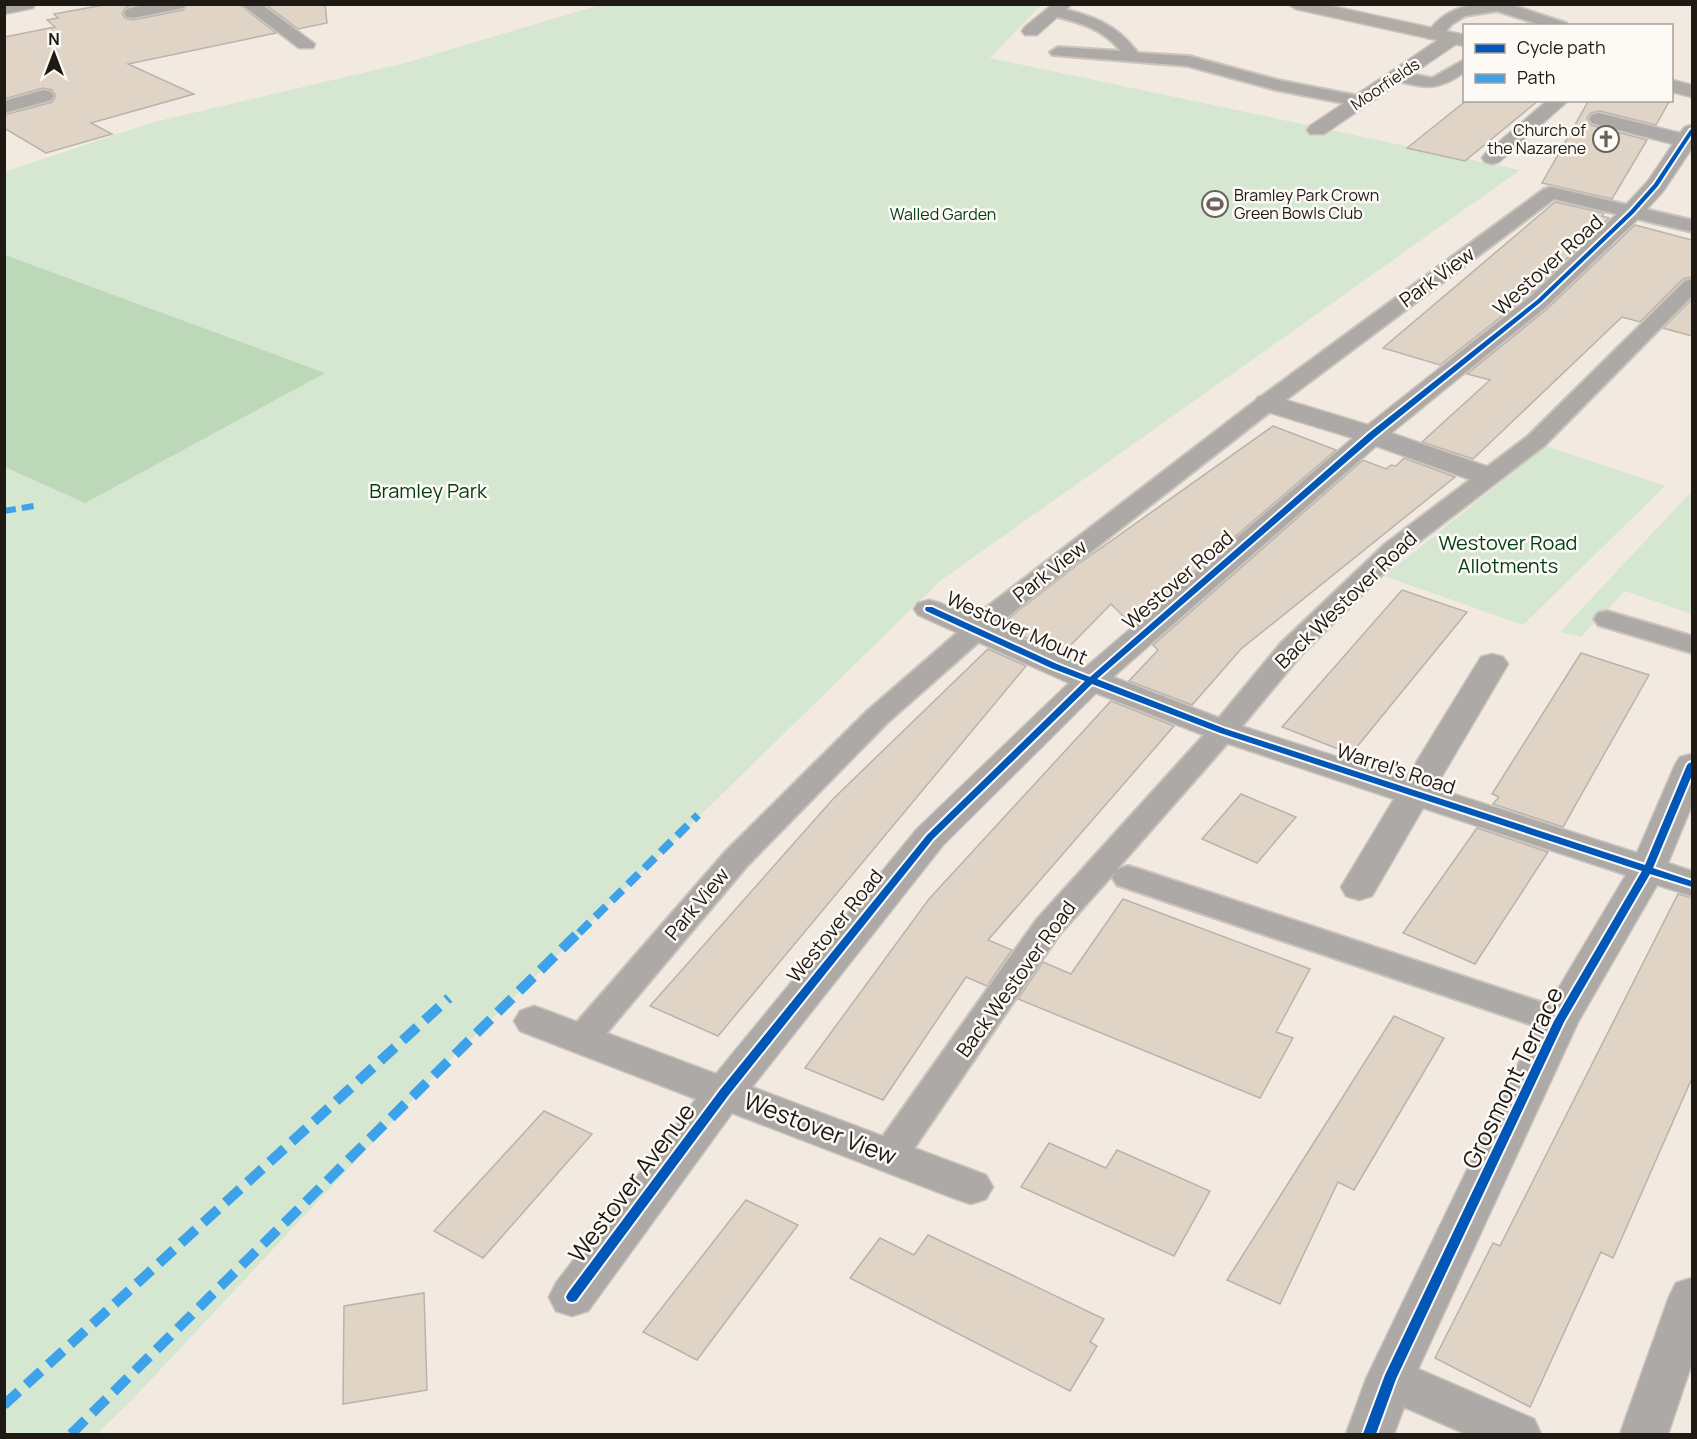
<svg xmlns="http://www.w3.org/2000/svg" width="1697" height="1439" font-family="Manrope,sans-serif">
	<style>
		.green { fill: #d5e7d0 }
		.forest { fill: #bdd7b9 }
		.building { fill: #e0d4c6; stroke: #b9b3ab; stroke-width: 1.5 }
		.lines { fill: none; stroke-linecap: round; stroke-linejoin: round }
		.lane-casing { stroke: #cac4bd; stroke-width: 4 }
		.street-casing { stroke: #cac4bd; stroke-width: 3 }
		.secondary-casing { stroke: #cac4bd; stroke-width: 3 }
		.primary-casing { stroke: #cac4bd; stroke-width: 3 }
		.lane { fill: #aca9a6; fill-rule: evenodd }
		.street { fill: #aca9a6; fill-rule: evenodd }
		.secondary { fill: #aca9a4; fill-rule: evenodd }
		.primary { fill: #b1aba5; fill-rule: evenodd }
		.quiet-far2 { stroke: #3da2ea; stroke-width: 6; stroke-dasharray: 12 6; stroke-linecap: butt }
		.quiet-far1 { stroke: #3da2ea; stroke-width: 8; stroke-dasharray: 15 8; stroke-linecap: butt }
		.quiet { stroke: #3da2ea; stroke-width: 10; stroke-dasharray: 20 10; stroke-linecap: butt }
		.cycleway-casing { stroke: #fdfaf6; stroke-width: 4 }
		.cycleway { fill: #0057b8; fill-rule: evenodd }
		.labels { text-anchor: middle; stroke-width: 5; stroke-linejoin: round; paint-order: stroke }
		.far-street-label { font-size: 16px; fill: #1e1913; stroke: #fdfaf6 }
		.far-poi-label { font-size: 16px; fill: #1e1913; stroke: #fdfaf6; text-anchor: end }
		.far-park-label { font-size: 16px; fill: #003d14; stroke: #fdfaf6 }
		.street-label { font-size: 20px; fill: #1e1913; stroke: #fdfaf6 }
		.park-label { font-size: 20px; fill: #003d14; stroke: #fdfaf6 }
		.near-street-label { font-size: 24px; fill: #1e1913; stroke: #fdfaf6 }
	</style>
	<rect width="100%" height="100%" fill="#f2eae0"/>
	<g class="green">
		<path d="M603 4 1041 5 990 58 1520 170 940 581 452 1058 132 1400 97 1434H5L4 172 150 123 405 63Z"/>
		<path d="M1546 446 1665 486 1523 625 1384 576Z"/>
		<path d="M1692 491V614L1625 591 1581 637 1560 632Z"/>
	</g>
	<path class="forest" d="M4 255H5L325 373 85 503 5 467Z"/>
	<g class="building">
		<path d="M109 4H137L126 7 122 13 125 18 133 20 183 10 187 4H239L276 33 128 64 194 94 91 123 112 134 46 153 4 128V115L52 102 56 96 52 90 43 88 4 99V37L55 27 47 20 58 18 54 14Z"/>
		<path d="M265 4H325L327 23 298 29Z"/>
		<path d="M1467 100H1539L1465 161 1407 148Z"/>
		<path d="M1589 100H1670L1656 125 1600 111 1591 113 1587 118 1591 125 1647 140 1612 199 1542 183Z"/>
		<path d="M1555 202 1604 213 1602 216 1609 218 1530 294 1440 365 1383 348Z"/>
		<path d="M1635 225 1692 240V277L1683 279 1640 322 1622 317 1473 459 1422 442 1490 380 1467 374 1548 308Z"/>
		<path d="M1692 299V336L1663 328Z"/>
		<path d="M1273 426 1336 450 1132 625 1111 604 1062 654 1008 630 1012 626 1004 622 1077 565Z"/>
		<path d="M1404 458 1455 477 1241 649 1192 705 1129 681 1158 650 1153 645 1363 460 1386 469 1391 465 1396 466Z"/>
		<path d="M1402 590 1467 612 1351 754 1282 727Z"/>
		<path d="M988 649 1026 666 718 1036 650 1006 833 799Z"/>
		<path d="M1581 653 1649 675 1563 827 1493 804 1499 797 1492 794Z"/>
		<path d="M1111 701 1174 726 988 940 1012 950 987 986 966 977 883 1100 805 1068 929 899Z"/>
		<path d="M1241 794 1296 817 1257 863 1202 839Z"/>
		<path d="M1477 828 1548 852 1475 964 1403 933Z"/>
		<path d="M1678 894 1692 898V1078L1613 1258 1601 1252 1530 1407 1435 1358 1493 1243 1500 1246Z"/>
		<path d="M1123 899 1310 969 1276 1032 1293 1038 1260 1098 1018 999 1043 962 1071 974Z"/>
		<path d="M1394 1016 1444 1038 1354 1190 1338 1182 1280 1304 1227 1280Z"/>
		<path d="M544 1111 592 1134 483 1258 434 1231Z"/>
		<path d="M1049 1143 1106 1168 1117 1150 1210 1191 1174 1256 1021 1187Z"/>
		<path d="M746 1200 798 1225 697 1360 643 1332Z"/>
		<path d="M928 1235 1104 1319 1090 1342 1097 1346 1070 1391 850 1278 880 1238 914 1255Z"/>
		<path d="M424 1293 427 1390 343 1404 344 1306Z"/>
	</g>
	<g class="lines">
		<defs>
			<g id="lane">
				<path d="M1479 4H1509L1566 23 1568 26H1544L1497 11 1465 16 1452 24 1440 38H1428L1426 35C1441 14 1454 8 1479 4Z"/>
				<path d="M1055 7C1090 15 1116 23 1138 53L1189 56 1278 80 1364 97 1366 101 1364 105 1358 106 1276 90 1188 66 1052 55 1050 52 1058 47 1121 51C1102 28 1078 22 1050 15L1047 12Z"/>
				<path d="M1464 60V72C1436 93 1422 87 1390 79L1388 76 1396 71 1432 78Z"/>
				<path d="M1551 187 1692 220V232L1554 199 1275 408 1006 618 887 723 747 866 594 1048 582 1052 570 1048 565 1039 570 1030 725 852 867 711 988 606 1259 398 1544 189Z"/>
				<path d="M1692 279V296L1544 446 1403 554 1301 655 1233 737 1117 869 1128 866 1139 869 1571 1012 1576 1021 1571 1030 1559 1034 1547 1030 1117 885 1112 877 1117 870 1059 935 902 1166 889 1171 876 1166 871 1156 876 1146 1037 919 1213 725 1281 643 1385 544 1528 436 1685 281Z"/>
				<path d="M1607 611 1692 636V653L1598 625 1594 619 1598 613Z"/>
			</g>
			<g id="street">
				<path d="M149 4H185L183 8 133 18 127 17 124 13 127 9Z"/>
				<path d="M241 4H261L315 44 313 48H299Z"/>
				<path d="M1053 4H1072L1037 35H1025L1022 31 1025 27Z"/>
				<path d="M1453 33 1459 34 1462 38 1459 42 1324 134H1310L1307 130 1310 126 1447 34Z"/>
				<path d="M44 90 51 92 54 96 51 100 4 113V101Z"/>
				<path d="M1548 100H1569L1499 162 1492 164 1485 162 1482 158 1485 154Z"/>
				<path d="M1599 113 1680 133 1685 127 1692 125V148L1664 190 1640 217 1547 306 1391 433 1497 470 1501 476 1497 482 1487 484 1477 482 1376 446 1113 677 1235 724 1406 779 1481 657 1492 654 1503 657 1508 664 1435 788 1637 853 1675 765 1680 757 1692 754V805L1668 863 1692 871V896L1657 885 1578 1022 1418 1369 1534 1419 1541 1434H1466L1404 1407 1394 1434H1346L1366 1379 1539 1021 1626 875 1423 808 1372 896 1359 900 1346 896 1341 887 1394 799 1211 738 1096 693 943 845 752 1087 986 1175 993 1187 986 1199 971 1204 956 1199 732 1113 588 1311 572 1316 556 1311 549 1297 556 1283 696 1099 520 1031 514 1021 520 1011 534 1006 548 1011 716 1074 917 829 1069 683 918 615 914 609 918 603 929 600 940 603 1086 667 1353 438 1258 409 1254 403 1258 397 1267 395 1276 397 1368 425 1531 296 1624 207 1648 181 1673 144 1592 123 1589 119 1592 115Z"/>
				<path d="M1692 1278V1363L1668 1434H1620L1669 1297 1676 1283Z"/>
			</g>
			<path id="secondary" d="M4 4H35L33 8 4 14Z"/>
			<g id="primary">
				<path d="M1288 4H1322L1464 35V46L1296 9Z"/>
				<path d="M1672 80 1692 85V97L1672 92Z"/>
			</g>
		</defs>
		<use href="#lane" class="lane-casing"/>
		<use href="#street" class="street-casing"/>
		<use href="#secondary" class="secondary-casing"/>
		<use href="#primary" class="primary-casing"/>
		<use href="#lane" class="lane"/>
		<use href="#street" class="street"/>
		<use href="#secondary" class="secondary"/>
		<use href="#primary" class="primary"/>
		<path class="quiet-far2" d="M4 511 34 506"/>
		<path class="quiet-far1" d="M579 933 698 815"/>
		<g class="quiet">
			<path d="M4 1405 449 998"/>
			<path d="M71 1434 580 931"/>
		</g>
		<defs>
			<path id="cycleway" d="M1692 129V134L1658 186 1634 213 1541 302 1375 437 1097 679 1226 729 1645 865 1687 765 1689 763 1692 762V775L1653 868 1692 881V887L1650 874 1564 1022 1396 1379 1376 1434H1363L1385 1375 1554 1021 1642 871 1220 733 1092 684 933 839 728 1096 576 1301 572 1302 568 1301 566 1297 568 1293 720 1090 927 835 1085 681 1051 668 926 611 925 609 926 607H932L1057 664 1090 677 1369 433 1537 300 1630 211 1654 184 1690 130Z"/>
		</defs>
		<use href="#cycleway" class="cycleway-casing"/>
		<use href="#cycleway" class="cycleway"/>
	</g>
	<defs>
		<symbol id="church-ring" viewBox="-11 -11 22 22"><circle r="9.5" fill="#fdfaf6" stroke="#68625b" stroke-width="1.5"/><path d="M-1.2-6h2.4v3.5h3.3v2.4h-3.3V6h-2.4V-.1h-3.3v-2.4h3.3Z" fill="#68625b"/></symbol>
		<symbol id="stadium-ring" viewBox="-11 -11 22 22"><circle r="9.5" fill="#fdfaf6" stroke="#68625b" stroke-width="1.5"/><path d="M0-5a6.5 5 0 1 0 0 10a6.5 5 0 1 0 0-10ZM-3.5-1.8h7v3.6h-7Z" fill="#68625b"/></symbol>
	</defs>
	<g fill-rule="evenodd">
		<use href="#church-ring" x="1591" y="124" width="30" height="30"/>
		<use href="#stadium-ring" x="1200" y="189" width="30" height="30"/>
	</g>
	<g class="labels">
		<g class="far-street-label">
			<text transform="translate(1385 84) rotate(-34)" y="6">Moorfields</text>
		</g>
		<g class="far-poi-label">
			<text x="1586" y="136">Church of<tspan x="1586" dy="18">the Nazarene</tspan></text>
			<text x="1234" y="201" text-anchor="start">Bramley Park Crown<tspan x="1234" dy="18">Green Bowls Club</tspan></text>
		</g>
		<g class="far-park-label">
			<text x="943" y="220">Walled Garden</text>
		</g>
		<g class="street-label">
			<text transform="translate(1548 265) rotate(-42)" y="7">Westover Road</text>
			<text transform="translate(1437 277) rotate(-36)" y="7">Park View</text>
			<text transform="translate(1050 571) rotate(-38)" y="7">Park View</text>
			<text transform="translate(1178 580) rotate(-41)" y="7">Westover Road</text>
			<text transform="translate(1346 600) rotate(-44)" y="7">Back Westover Road</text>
			<text transform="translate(1017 628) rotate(24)" y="7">Westover Mount</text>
			<text transform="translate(1396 769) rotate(18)" y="7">Warrel's Road</text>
			<text transform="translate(697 904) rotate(-50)" y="7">Park View</text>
			<text transform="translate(835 926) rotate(-51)" y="7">Westover Road</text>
			<text transform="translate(1016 979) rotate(-54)" y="7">Back Westover Road</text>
		</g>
		<g class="park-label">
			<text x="428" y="498">Bramley Park</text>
			<text x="1508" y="550">Westover Road<tspan x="1508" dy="23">Allotments</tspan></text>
		</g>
		<g class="near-street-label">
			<text transform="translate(1513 1078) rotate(-64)" y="8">Grosmont Terrace</text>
			<text transform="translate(820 1129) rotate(21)" y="8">Westover View</text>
			<text transform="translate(632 1183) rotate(-53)" y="8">Westover Avenue</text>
		</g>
	</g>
	<rect width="1697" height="1439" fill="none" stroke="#1e1913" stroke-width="12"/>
	<rect x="1463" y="24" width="210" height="78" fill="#fdfaf6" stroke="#a4a09b" stroke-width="1.5"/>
	<rect x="1475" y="44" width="30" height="9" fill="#0057b8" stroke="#a4a09b" stroke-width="1.5"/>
	<text x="1517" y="54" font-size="18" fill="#1e1913">Cycle path</text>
	<rect x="1475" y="74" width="30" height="9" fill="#3da2ea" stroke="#a4a09b" stroke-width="1.5"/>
	<text x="1517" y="84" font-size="18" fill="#1e1913">Path</text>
	<g transform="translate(54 54)" stroke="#fdfaf6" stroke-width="4.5" paint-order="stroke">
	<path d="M0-4.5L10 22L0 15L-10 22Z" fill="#1e1913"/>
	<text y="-9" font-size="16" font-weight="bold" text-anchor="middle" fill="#1e1913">N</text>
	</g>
</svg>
